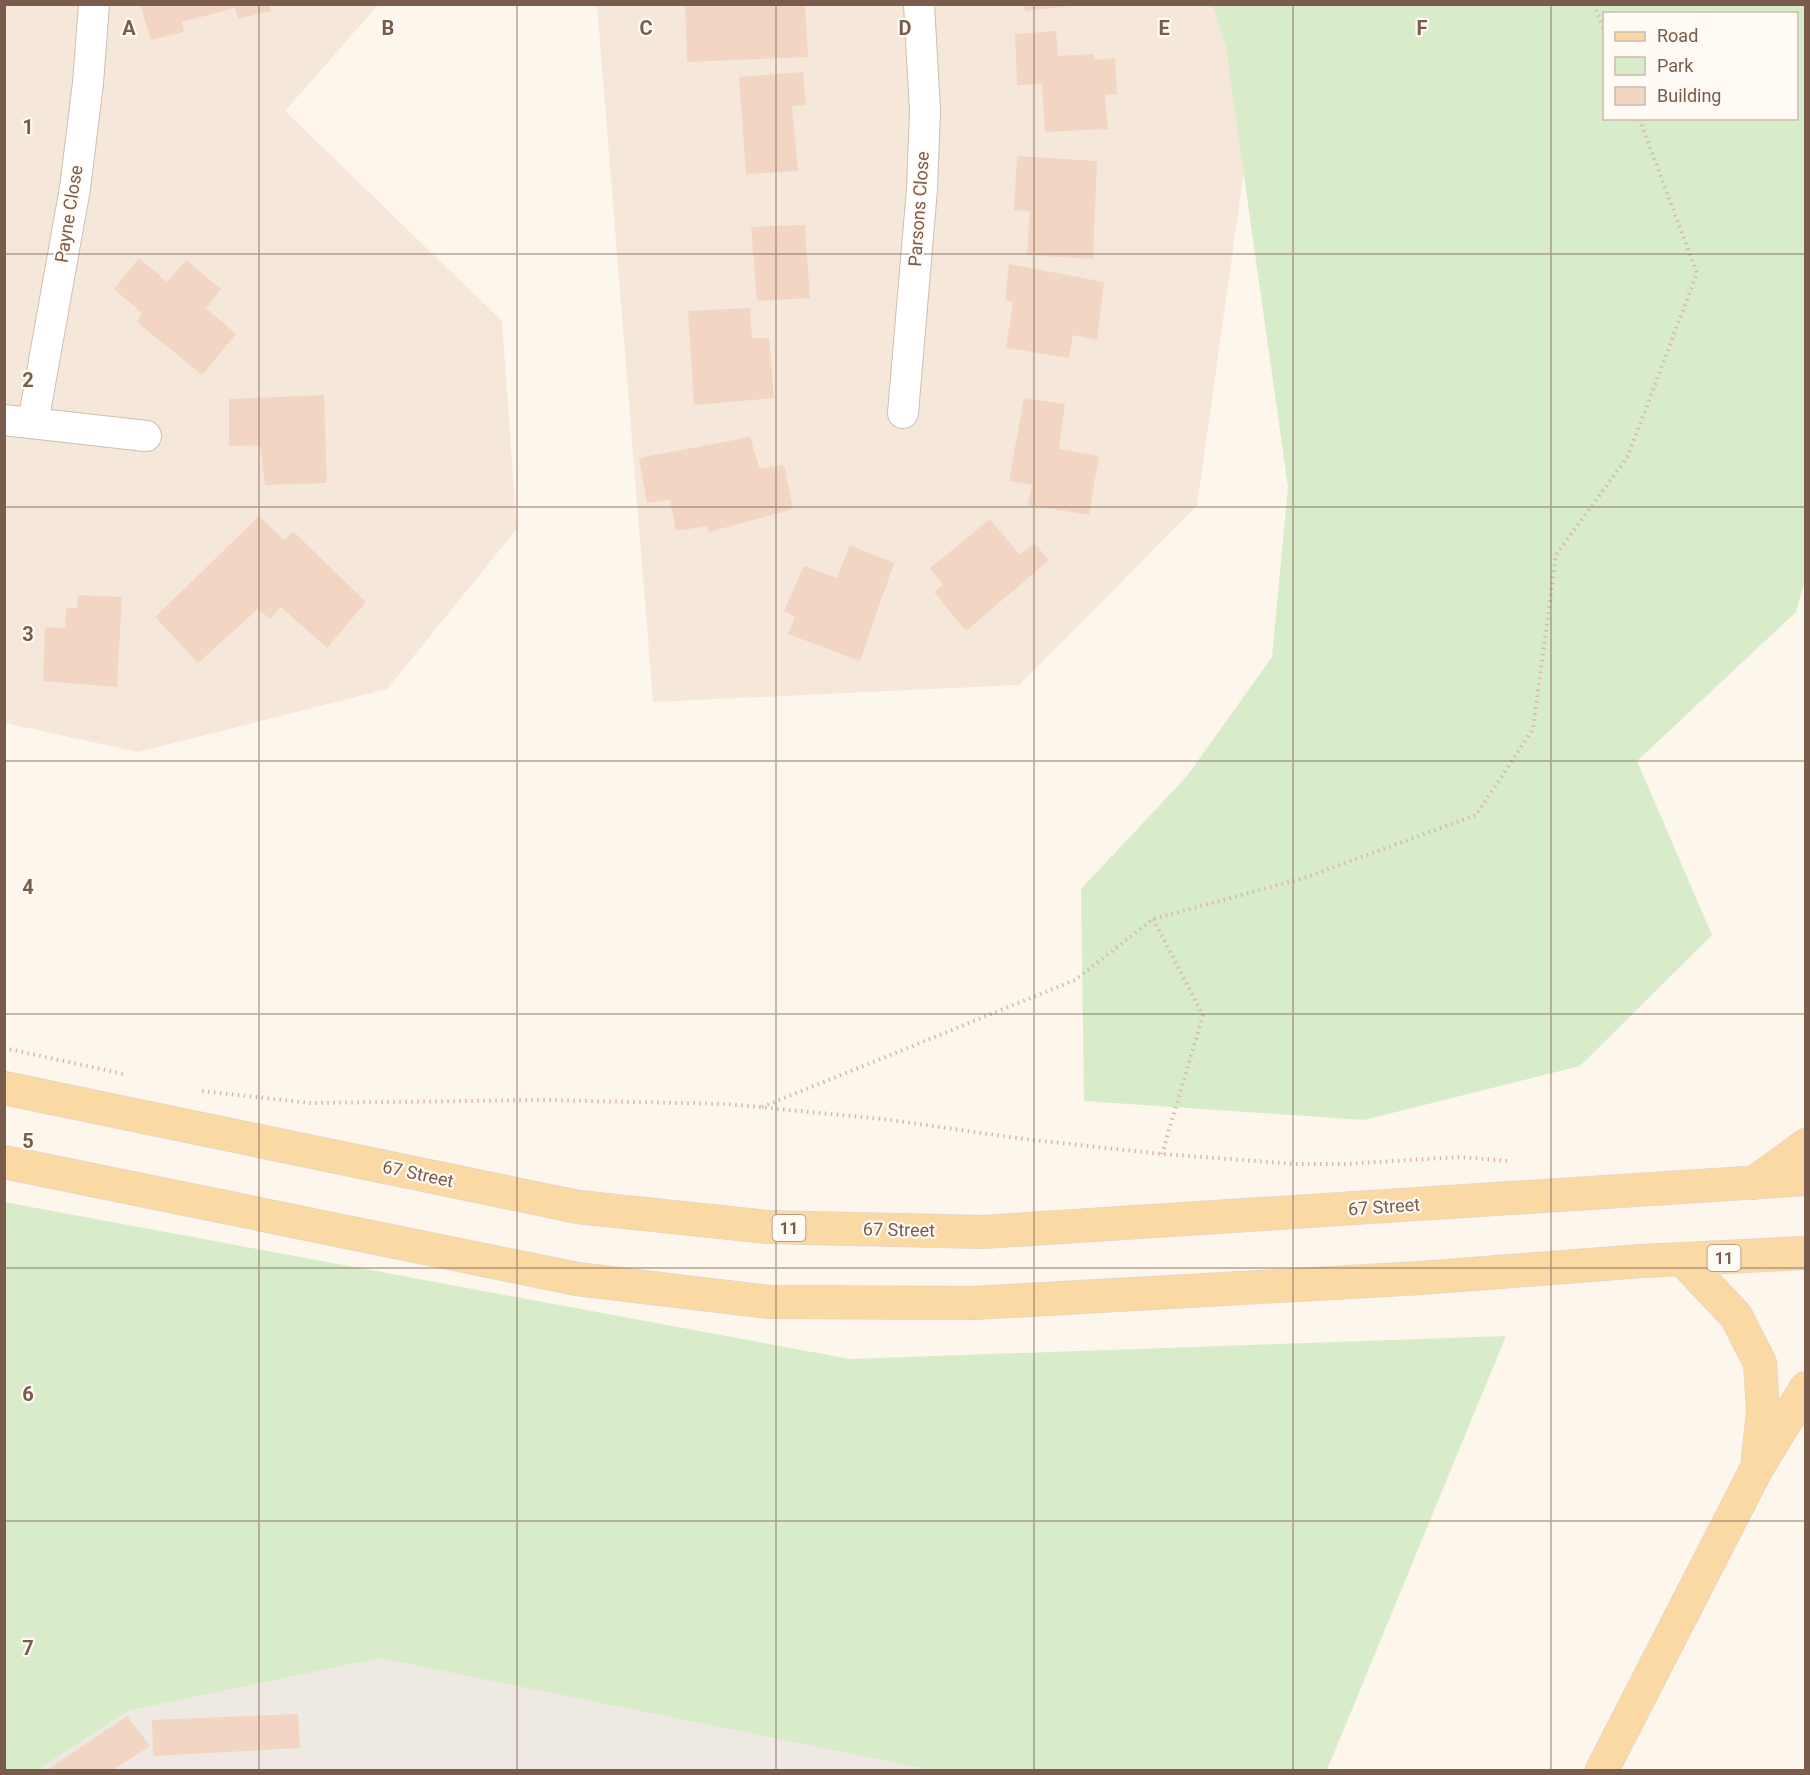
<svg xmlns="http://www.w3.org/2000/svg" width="1810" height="1775" font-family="Roboto,sans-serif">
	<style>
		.residential { fill: #f5e8da }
		.industrial { fill: #efe9e4 }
		.green { fill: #d8ecc9; fill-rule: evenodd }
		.building { fill: #f3d5c3 }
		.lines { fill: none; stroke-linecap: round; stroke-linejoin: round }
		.minor-casing { stroke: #d1beb0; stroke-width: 32 }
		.primary-casing { stroke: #dad1cd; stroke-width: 34 }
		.path { stroke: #d9b8a5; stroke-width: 4; stroke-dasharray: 1.5 4.5; stroke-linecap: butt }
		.minor { stroke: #fff; stroke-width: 30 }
		.primary { stroke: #fbd9a5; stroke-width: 33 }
		.grid { fill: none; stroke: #7a5c4d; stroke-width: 1.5; stroke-opacity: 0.55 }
		.labels { text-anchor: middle; stroke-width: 4.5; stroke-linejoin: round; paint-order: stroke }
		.shield { fill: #fffaf3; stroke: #a28b7f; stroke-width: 1.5 }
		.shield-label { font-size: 16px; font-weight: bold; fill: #7a5c4d }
		.street-label { font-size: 18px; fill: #7a5c4d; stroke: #fffaf3 }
		.grid-label { font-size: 20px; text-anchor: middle; font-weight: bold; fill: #7a5c4d; stroke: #fffaf3; stroke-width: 4.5; stroke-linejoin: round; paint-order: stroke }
	</style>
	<rect width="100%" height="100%" fill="#fdf6ec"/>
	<g class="residential">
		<path d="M5 5H378L285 111 502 321 517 529 387 689 138 752 5 723Z"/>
		<path d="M597 5H1213L1226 49 1244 171 1197 506 1019 685 653 702Z"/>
	</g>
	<path class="industrial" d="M380 1658 979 1770H37L128 1711Z"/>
	<g class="green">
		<path d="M1213 5H1805V580L1796 612 1637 761 1712 935 1580 1066 1364 1120 1084 1101 1081 889 1187 776 1272 657 1288 487 1226 49ZM1604 14H1796V118H1604Z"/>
		<path d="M4 1202 850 1359 1506 1336 1327 1770H932L380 1658 128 1711 37 1770H5Z"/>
	</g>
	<g class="building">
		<path d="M140 4H269L271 11 238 19 235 8 182 22 184 32 151 40Z"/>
		<path d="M687 4H805L808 57 687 62 685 5Z"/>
		<path d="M1024 4H1072V6L1025 11Z"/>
		<path d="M1056 31 1058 56 1094 54V60L1115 58 1117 94 1105 95 1108 129 1045 132 1042 84 1017 85 1015 34Z"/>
		<path d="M803 72 806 105 792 106 798 171 746 174 739 77Z"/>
		<path d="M1017 156 1097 161 1093 259 1027 255 1030 211 1014 210Z"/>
		<path d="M805 225 810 298 757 301 751 227Z"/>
		<path d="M139 258 167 282 186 260 221 289 206 308 236 334 202 375 137 322 142 313 114 289Z"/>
		<path d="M1009 264 1104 282 1097 340 1073 335 1069 358 1006 348 1013 302 1005 300Z"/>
		<path d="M750 308 752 338H769L774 398 694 405 688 311Z"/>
		<path d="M324 395 327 483 265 485 260 445 229 446V399Z"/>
		<path d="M1024 398 1065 404 1059 449 1099 456 1089 515 1028 505 1032 485 1009 481Z"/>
		<path d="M750 437 760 469 784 465 793 509 709 532 707 526 676 531 670 500 647 503 639 458Z"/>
		<path d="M259 516 284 540 293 531 366 602 327 648 281 607 270 619 258 609 198 663 155 617Z"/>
		<path d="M990 519 1019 554 1035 544 1049 560 966 631 934 592 943 585 930 568Z"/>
		<path d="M850 545 894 563 860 661 788 634 795 617 784 611 804 566 837 578Z"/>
		<path d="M78 595 122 597 117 687 43 681 45 627 65 628 66 608H77Z"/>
		<path d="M298 1714 300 1748 153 1756 152 1720Z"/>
		<path d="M127 1716 150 1746 113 1770H47Z"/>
	</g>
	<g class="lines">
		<defs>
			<g id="minor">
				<path d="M903 413 922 189 925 111 919 4"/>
				<path d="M4 420 146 436"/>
				<path d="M33 423 75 188 88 83 94 4"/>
			</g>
			<g id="primary">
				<path d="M4 1088 578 1207 767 1227 983 1232 1806 1179"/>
				<path d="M4 1162 577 1279 769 1302 974 1303 1421 1278 1642 1261 1806 1253"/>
				<path d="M1754 1183 1806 1145"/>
				<path d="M1683 1260 1736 1316 1760 1363 1763 1411 1758 1458"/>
				<path d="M1602 1770 1757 1468 1806 1388"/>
			</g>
		</defs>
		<use href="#minor" class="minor-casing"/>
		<use href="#primary" class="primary-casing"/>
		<g class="path">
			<path d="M1594 4 1604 30"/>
			<path d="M1153 919 1203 1015 1162 1154"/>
			<path d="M4 1048 124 1074"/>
			<path d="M202 1091 310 1103 542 1100 727 1104 883 1119 1024 1139 1162 1154 1296 1164H1344L1460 1157 1507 1161"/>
			<path d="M762 1107 1075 980 1153 919 1304 878 1476 815 1533 729 1556 555 1628 456 1697 273 1639 118"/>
		</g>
		<use href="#minor" class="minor"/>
		<use href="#primary" class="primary"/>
	</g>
	<path class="grid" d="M259 4V1770M517 4V1770M776 4V1770M1034 4V1770M1293 4V1770M1551 4V1770M4 254H1806M4 507H1806M4 761H1806M4 1014H1806M4 1268H1806M4 1521H1806"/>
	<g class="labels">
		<g class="shield">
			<rect x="772.5" y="1215" width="33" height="26" rx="4.5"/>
			<rect x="1707.5" y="1245" width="33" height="26" rx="4.5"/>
		</g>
		<g class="shield-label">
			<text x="789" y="1234">11</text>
			<text x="1724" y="1264">11</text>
		</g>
		<g class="street-label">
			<text transform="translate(919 209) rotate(-86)" y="6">Parsons Close</text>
			<text transform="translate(69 214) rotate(-81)" y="6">Payne Close</text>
			<text transform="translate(418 1174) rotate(12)" y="6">67 Street</text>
			<text transform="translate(1384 1207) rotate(-4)" y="6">67 Street</text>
			<text transform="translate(899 1230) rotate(1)" y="6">67 Street</text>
		</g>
	</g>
	<g class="grid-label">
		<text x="129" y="35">A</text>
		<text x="388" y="35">B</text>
		<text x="646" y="35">C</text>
		<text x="905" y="35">D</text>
		<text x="1164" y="35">E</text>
		<text x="1422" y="35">F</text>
		<text x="28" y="134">1</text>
		<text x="28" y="387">2</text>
		<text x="28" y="641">3</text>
		<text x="28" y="894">4</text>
		<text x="28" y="1148">5</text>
		<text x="28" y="1401">6</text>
		<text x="28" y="1655">7</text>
	</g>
	<rect width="1810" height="1775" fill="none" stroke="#7a5c4d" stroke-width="12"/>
	<rect x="1603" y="12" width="195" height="108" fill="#fffaf3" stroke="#cabbb1" stroke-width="1.5"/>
	<rect x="1615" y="32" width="30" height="9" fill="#fbd9a5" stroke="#cabbb1" stroke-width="1.5"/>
	<text x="1657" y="42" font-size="18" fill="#7a5c4d">Road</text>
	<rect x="1615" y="57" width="30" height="18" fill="#d8ecc9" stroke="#cabbb1" stroke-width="1.5"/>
	<text x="1657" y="72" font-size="18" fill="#7a5c4d">Park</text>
	<rect x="1615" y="87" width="30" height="18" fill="#f3d5c3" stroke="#cabbb1" stroke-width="1.5"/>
	<text x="1657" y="102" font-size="18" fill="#7a5c4d">Building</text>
</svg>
